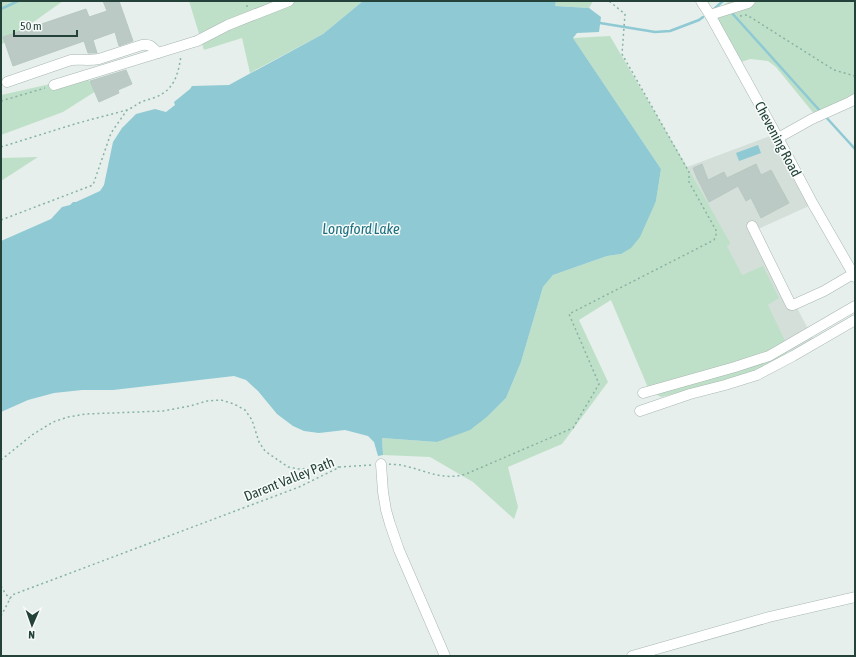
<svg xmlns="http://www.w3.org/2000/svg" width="856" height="657" font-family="'Asap Condensed',sans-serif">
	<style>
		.built { fill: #d4dfda }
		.green { fill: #bfe0c8 }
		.water { fill: #8ec9d4 }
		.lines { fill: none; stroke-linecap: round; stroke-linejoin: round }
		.stream { stroke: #8ec9d4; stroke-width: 2.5 }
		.building { fill: #bbcac4; stroke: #b8c9c2 }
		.minor-casing { stroke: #a8b8b2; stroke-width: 11 }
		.path { stroke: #86b3a5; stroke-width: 1.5; stroke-dasharray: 2 3; stroke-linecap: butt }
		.minor { stroke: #fff; stroke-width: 10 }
		.labels { text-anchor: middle; stroke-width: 3; stroke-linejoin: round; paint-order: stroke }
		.street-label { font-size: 14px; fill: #24423a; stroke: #f7fbf9 }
		.water-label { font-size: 15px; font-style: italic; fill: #1c6f80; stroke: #f7fbf9 }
	</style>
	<rect width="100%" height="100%" fill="#e6efeb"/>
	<path class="built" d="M770 136 809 206 756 230 816 344 785 360 661 397 611 300 731 244 687 167Z"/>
	<g class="green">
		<path d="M1 1H63L1 45Z"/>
		<path d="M189 1H363L323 34 250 73 242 38 204 50Z"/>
		<path d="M556 1H593L589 8 555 6Z"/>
		<path d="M730 1H855V96L815 115 776 67 768 61 750 59 741 62 713 11Z"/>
		<path d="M610 36 700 189 731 244 727 246 742 275 763 266 779 298 768 305 788 347 785 360 746 375 661 397 649 390 611 300 579 320 608 382 562 444 508 467 518 507 514 519 473 482 430 457 383 455 382 438 437 442 488 416 506 398 521 362 543 287 553 275 607 256 621 254 656 201 661 169 573 38Z"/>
		<path d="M86 76 96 91 63 112 1 135V95Z"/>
		<path d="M38 157 1 181V158Z"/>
	</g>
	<g class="water">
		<path d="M363 1H556L555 6 589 8 601 17 599 32 577 33 573 38 661 169 656 201 640 237 631 248 621 254 607 256 553 275 543 287 521 362 506 398 488 416 470 430 437 442 382 438 383 455 378 456 374 442 368 436 345 430 319 433 304 431 293 426 277 414 258 391 246 380 234 376 113 390H82L54 393 28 400 1 412V241L51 219 62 207 70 205 73 202H76L100 191 104 185 113 142 122 128 136 114 155 109 166 112 175 105 174 102 190 89 192 86 229 85 323 34Z"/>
		<path d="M758 145 761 153 739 161 736 153Z"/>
	</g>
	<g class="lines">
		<g class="stream">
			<path d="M1 9 18 1"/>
			<path d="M714 9 723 1"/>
			<path d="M731 12 821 112"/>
			<path d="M600 23 655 32 670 31 699 20 703 17"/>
			<path d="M825 116 855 149"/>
		</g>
	</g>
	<g class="building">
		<path d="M103 1H119L133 41 119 46 115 32 93 40 97 53H88L84 41 13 66 3 37 86 9 89 17 107 11Z"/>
		<path d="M126 70 132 84 118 90 119 93 99 102 90 81Z"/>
		<path d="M702 164 708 180 724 172 727 178 756 164 761 175 771 170 789 203 761 218 751 198 746 201 738 186 709 202 697 178 693 168Z"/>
	</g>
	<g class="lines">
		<defs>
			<g id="minor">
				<path d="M701 1 710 15 778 138 813 204 855 277"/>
				<path d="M710 15 748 3 750 1"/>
				<path d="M7 82 71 60C80 59 89 61 99 59L142 45C151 44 152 47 158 53"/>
				<path d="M54 85 197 41 228 25 289 1"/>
				<path d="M778 138 812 119 850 102 855 99"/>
				<path d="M752 226 791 305H793L824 291 853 274"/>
				<path d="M643 393 735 367 769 356 855 306"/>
				<path d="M640 411 690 394 725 385 757 375 793 356 855 320"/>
				<path d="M381 464 383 492 386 510 390 524 399 550 445 656"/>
				<path d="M632 656 769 617 855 597"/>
			</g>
		</defs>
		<use href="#minor" class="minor-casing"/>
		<g class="path">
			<path d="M247 7V1"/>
			<path d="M740 16 747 15 834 70 855 76"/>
			<path d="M1 101 45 88"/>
			<path d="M1 147 78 123 127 110C132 108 136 105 141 102 146 100 151 99 156 97 175 89 178 74 181 56"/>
			<path d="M1 220 93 185 111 133 127 110"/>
			<path d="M1 460 32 435 53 422 68 417 86 414 163 411 190 406 207 401 221 400 234 404 245 410 252 420 259 442 265 451 288 467 299 469 339 467"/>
			<path d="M389 464C394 465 400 464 405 466 427 471 443 481 466 474L573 428 599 384 569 314 714 240 717 232 689 182V172L622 54 625 14 609 1"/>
			<path d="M1 586 5 593 10 599"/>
			<path d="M1 616 12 595 299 487 340 467 371 465"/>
		</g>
		<use href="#minor" class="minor"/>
	</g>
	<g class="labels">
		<g class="street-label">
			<text transform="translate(778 139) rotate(62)" y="5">Chevening Road</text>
			<text transform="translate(289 479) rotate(-22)" y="5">Darent Valley Path</text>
		</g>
		<g class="water-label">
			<text x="361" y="234">Longford Lake</text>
		</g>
	</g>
	<rect width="856" height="657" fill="none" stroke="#24423a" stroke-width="4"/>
	<g transform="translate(32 625) rotate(182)" stroke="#f7fbf9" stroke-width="3" paint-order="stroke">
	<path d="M0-3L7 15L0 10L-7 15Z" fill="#24423a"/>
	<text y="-6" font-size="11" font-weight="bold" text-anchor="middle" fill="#24423a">N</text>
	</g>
	<path d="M14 30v6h63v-6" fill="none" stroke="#24423a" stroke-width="2"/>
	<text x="20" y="30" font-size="12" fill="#24423a" stroke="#f7fbf9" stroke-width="3" paint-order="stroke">50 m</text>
</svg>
